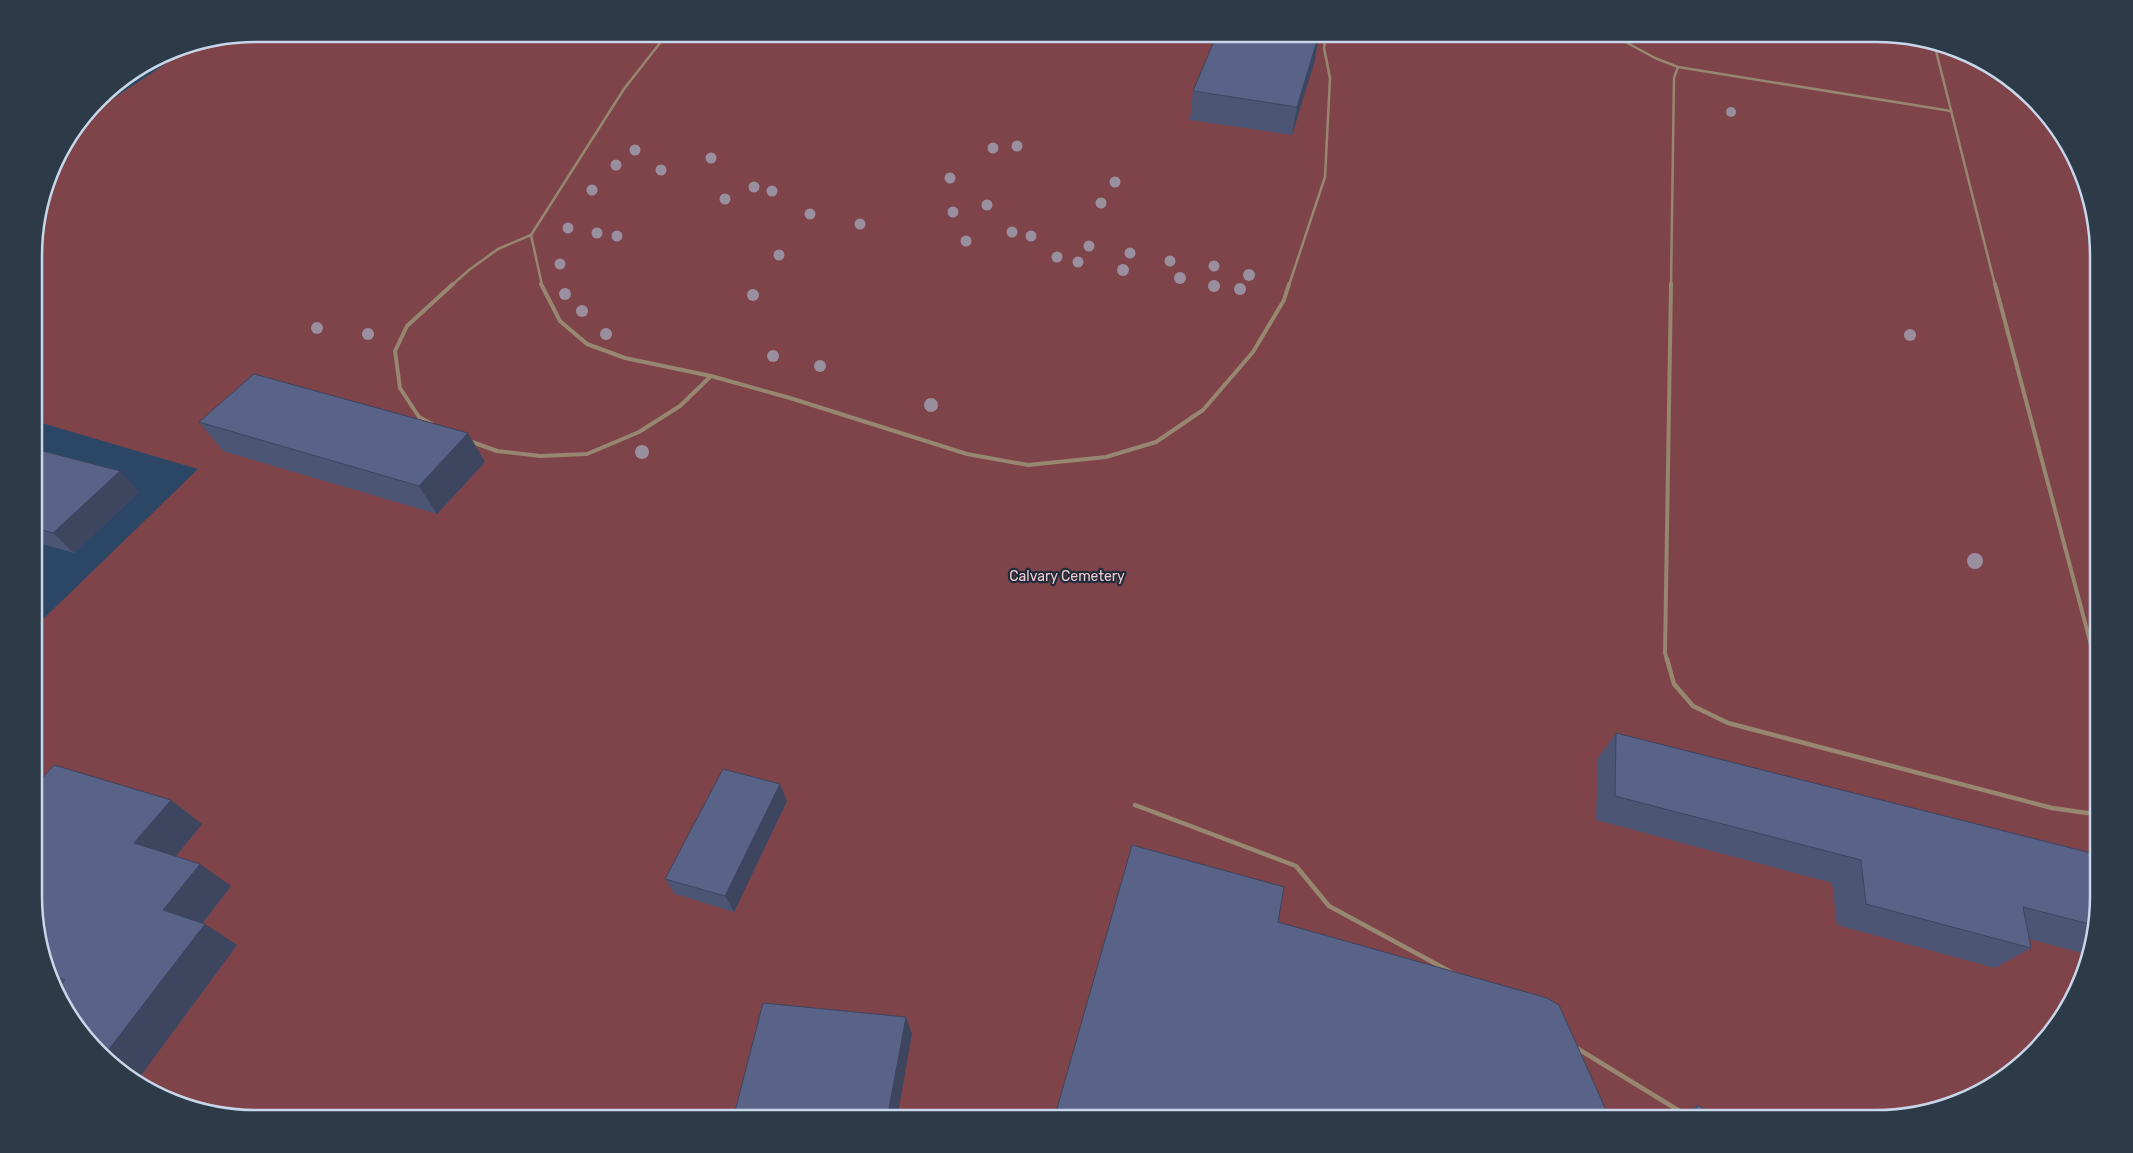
<svg xmlns="http://www.w3.org/2000/svg" width="2133" height="1153" font-family="Rubik,sans-serif">
	<style>
		.green { fill: #7f434a }
		.lines { fill: none; stroke-linecap: round; stroke-linejoin: round }
		.service-far2 { stroke: #978670; stroke-width: 2.5 }
		.service-far1 { stroke: #978670; stroke-width: 4 }
		.service { stroke: #978670; stroke-width: 4.5 }
		.tree { fill: #998f9e }
		.wall { fill: #4d5575 }
		.shaded-wall { fill: #3e455f }
		.building { fill: #596388; stroke: #3e455f }
		.labels { text-anchor: middle; stroke-width: 4.5; stroke-linejoin: round; paint-order: stroke }
		.park-label { font-size: 14px; fill: #f2cacd; stroke: #202c3a }
		.rim { fill: none; stroke: #c7d7e9; stroke-width: 2.5 }
	</style>
	<rect width="100%" height="100%" fill="#2c4765"/>
	<path class="green" d="M256 34H1877L1975 57 2024 89 2057 127 2097 247 2099 897 2076 995 2044 1044 2000 1082 1948 1108 1891 1119H256L158 1096 110 1064 71 1021 36 926 35 627 198 469 35 421 34 241 57 158 90 114 191 47Z"/>
	<g class="lines">
		<g class="service-far2">
			<path d="M1611 34 1655 58 1678 67 1951 111"/>
			<path d="M1935 47 1995 285"/>
			<path d="M531 235 542 285"/>
			<path d="M452 285 469 270 498 249 531 235 624 89 667 34"/>
			<path d="M1289 285 1325 177 1330 78 1324 48 1326 34"/>
			<path d="M1671 285 1674 78 1678 67"/>
		</g>
		<g class="service-far1">
			<path d="M541 284 560 321 587 344 625 358 711 376 790 398 967 454 1028 465 1106 457 1156 442 1203 410 1253 352 1284 300 1289 284"/>
			<path d="M1995 284 2095 660"/>
			<path d="M432 424 419 417 400 388 395 351 407 326 453 284"/>
			<path d="M472 442 497 451 540 456 587 454 639 432 680 406 711 376"/>
			<path d="M1667 660 1665 653 1671 284"/>
		</g>
		<g class="service">
			<path d="M1667 659 1674 684 1693 706 1728 723 2052 808 2087 813 2099 811"/>
			<path d="M2094 659 2099 677"/>
			<path d="M1135 805 1296 866 1329 906 1451 972"/>
			<path d="M1575 1047 1686 1115"/>
		</g>
	</g>
	<g class="tree">
		<circle cx="1731" cy="112" r="5"/>
		<circle cx="1017" cy="146" r="5.5"/>
		<circle cx="993" cy="148" r="5.5"/>
		<circle cx="635" cy="150" r="5.5"/>
		<circle cx="711" cy="158" r="5.5"/>
		<circle cx="616" cy="165" r="5.5"/>
		<circle cx="661" cy="170" r="5.5"/>
		<circle cx="950" cy="178" r="5.5"/>
		<circle cx="1115" cy="182" r="5.5"/>
		<circle cx="754" cy="187" r="5.5"/>
		<circle cx="592" cy="190" r="5.5"/>
		<circle cx="772" cy="191" r="5.5"/>
		<circle cx="725" cy="199" r="5.5"/>
		<circle cx="1101" cy="203" r="5.5"/>
		<circle cx="987" cy="205" r="5.5"/>
		<circle cx="953" cy="212" r="5.5"/>
		<circle cx="810" cy="214" r="5.5"/>
		<circle cx="860" cy="224" r="5.5"/>
		<circle cx="568" cy="228" r="5.5"/>
		<circle cx="1012" cy="232" r="5.5"/>
		<circle cx="597" cy="233" r="5.5"/>
		<circle cx="617" cy="236" r="5.5"/>
		<circle cx="1031" cy="236" r="5.5"/>
		<circle cx="966" cy="241" r="5.5"/>
		<circle cx="1089" cy="246" r="5.5"/>
		<circle cx="1130" cy="253" r="5.5"/>
		<circle cx="779" cy="255" r="5.5"/>
		<circle cx="1057" cy="257" r="5.5"/>
		<circle cx="1170" cy="261" r="5.5"/>
		<circle cx="1078" cy="262" r="5.5"/>
		<circle cx="560" cy="264" r="5.5"/>
		<circle cx="1214" cy="266" r="5.5"/>
		<circle cx="1123" cy="270" r="6"/>
		<circle cx="1249" cy="275" r="6"/>
		<circle cx="1180" cy="278" r="6"/>
		<circle cx="1214" cy="286" r="6"/>
		<circle cx="1240" cy="289" r="6"/>
		<circle cx="565" cy="294" r="6"/>
		<circle cx="753" cy="295" r="6"/>
		<circle cx="582" cy="311" r="6"/>
		<circle cx="317" cy="328" r="6"/>
		<circle cx="368" cy="334" r="6"/>
		<circle cx="606" cy="334" r="6"/>
		<circle cx="1910" cy="335" r="6"/>
		<circle cx="773" cy="356" r="6"/>
		<circle cx="820" cy="366" r="6"/>
		<circle cx="931" cy="405" r="7"/>
		<circle cx="642" cy="452" r="7"/>
		<circle cx="1975" cy="561" r="8"/>
	</g>
	<g class="wall">
		<path d="M1319 34 1315 60 1292 135 1190 120 1193 91Z"/>
		<path d="M199 422 468 433 485 462 437 514 223 451Z"/>
		<path d="M35 449 139 492 74 553 35 542Z"/>
		<path d="M1616 733 2099 897 2086 954 2029 939 2031 948 1995 968 1837 925 1832 883 1596 820 1598 758Z"/>
		<path d="M171 800 202 824 176 856 231 886 203 923 205 924 237 945 136 1082 110 1064 61 985 57 983 36 926Z"/>
		<path d="M787 801 734 912 675 894 665 879Z"/>
		<path d="M1698 1105 1716 1119H1675Z"/>
	</g>
	<g class="shaded-wall">
		<path d="M1319 34 1315 60 1292 135 1297 107Z"/>
		<path d="M468 433 485 462 437 514 419 486Z"/>
		<path d="M120 471 139 492 74 553 53 533Z"/>
		<path d="M780 784 787 801 734 912 725 896Z"/>
		<path d="M171 800 202 824 168 866 134 843Z"/>
		<path d="M200 864 231 886 196 931 163 910Z"/>
		<path d="M205 924 237 945 136 1082 110 1064 103 1057Z"/>
		<path d="M906 1017 912 1034 897 1119H887Z"/>
	</g>
	<g class="building">
		<path d="M1217 34H1319L1297 107 1193 91Z"/>
		<path d="M254 374 468 433 419 486 199 422Z"/>
		<path d="M35 449 120 471 53 533 35 528Z"/>
		<path d="M1616 733 2099 855V897L2093 925 2023 907 2031 948 1866 904 1861 860 1615 796Z"/>
		<path d="M54 765 171 800 134 843 200 864 163 910 205 924 103 1057 71 1021 59 987 65 980 55 976 36 926 35 786Z"/>
		<path d="M723 769 780 784 725 896 665 879Z"/>
		<path d="M1132 845 1284 887 1278 922 1547 998 1559 1005 1610 1119H1054Z"/>
		<path d="M763 1003 906 1017 887 1119H733Z"/>
		<path d="M1698 1105 1716 1119H1691Z"/>
	</g>
	<g class="labels">
		<g class="park-label">
			<text x="1067" y="581">Calvary Cemetery</text>
		</g>
	</g>
	<path d="M0 0H2133V1153H0ZM256 42H1876A214 214 0 0 1 2090 256V896A214 214 0 0 1 1876 1110H256A214 214 0 0 1 42 896V256A214 214 0 0 1 256 42Z" fill="#2d3a48" fill-rule="evenodd"/>
	<path class="rim" d="M256 42H1876A214 214 0 0 1 2090 256V896A214 214 0 0 1 1876 1110H256A214 214 0 0 1 42 896V256A214 214 0 0 1 256 42Z"/>
</svg>
